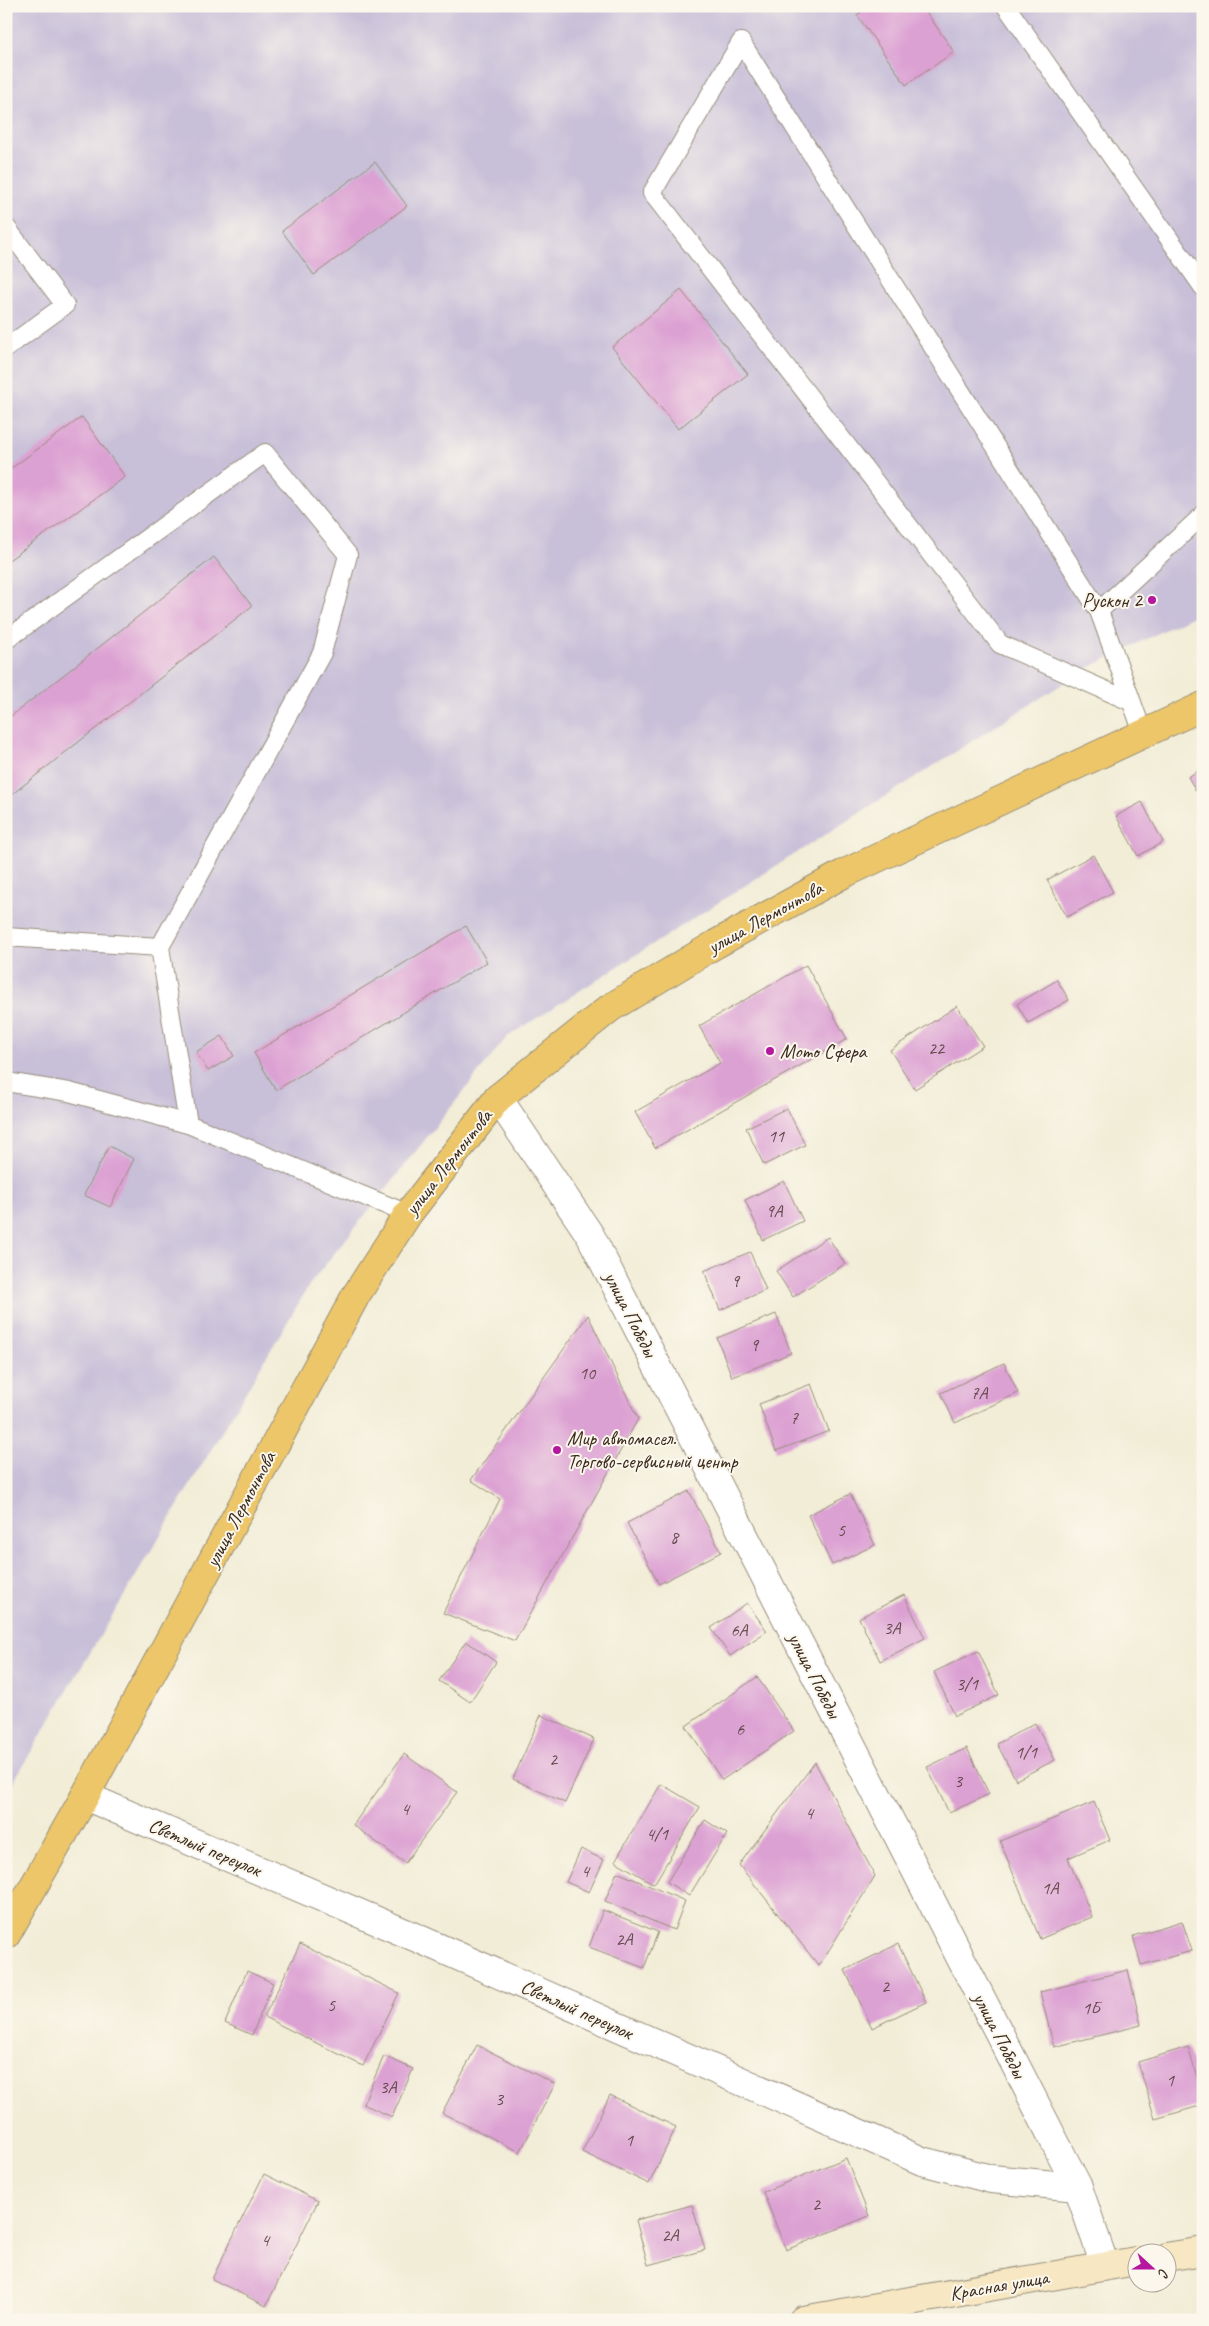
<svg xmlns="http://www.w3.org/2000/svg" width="1209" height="2326" font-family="Caveat,sans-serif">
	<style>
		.industrial { fill: #c8bfd8 }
		.building { fill: #dca1d3 }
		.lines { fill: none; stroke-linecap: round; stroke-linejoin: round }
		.lane-casing { stroke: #968c7a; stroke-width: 20 }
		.street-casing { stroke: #968c7a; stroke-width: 30 }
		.secondary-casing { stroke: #968c7a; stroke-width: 30 }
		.primary-casing { stroke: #968c7a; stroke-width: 30 }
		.lane { stroke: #fff; stroke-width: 18 }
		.street { stroke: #fff; stroke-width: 28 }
		.secondary { stroke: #f7e8c3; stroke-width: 28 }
		.primary { stroke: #ecc669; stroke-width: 28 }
		.poi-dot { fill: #b5179e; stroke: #fbf7ec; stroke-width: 2 }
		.labels { text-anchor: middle; stroke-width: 4; stroke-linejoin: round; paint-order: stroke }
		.number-label { font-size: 18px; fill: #63484b }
		.poi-label { font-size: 20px; fill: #3b2a1e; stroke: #fbf7ec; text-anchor: start }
		.street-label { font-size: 20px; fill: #3b2a1e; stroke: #fbf7ec }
	</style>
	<rect width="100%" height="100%" fill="#fbf7ec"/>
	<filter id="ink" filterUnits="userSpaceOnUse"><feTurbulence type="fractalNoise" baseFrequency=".02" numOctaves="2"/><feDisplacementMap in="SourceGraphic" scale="10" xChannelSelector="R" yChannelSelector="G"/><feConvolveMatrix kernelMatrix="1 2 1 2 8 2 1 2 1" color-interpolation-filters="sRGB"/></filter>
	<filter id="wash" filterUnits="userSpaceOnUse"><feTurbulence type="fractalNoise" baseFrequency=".0096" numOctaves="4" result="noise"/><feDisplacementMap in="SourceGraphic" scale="20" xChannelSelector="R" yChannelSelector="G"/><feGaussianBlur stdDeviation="1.12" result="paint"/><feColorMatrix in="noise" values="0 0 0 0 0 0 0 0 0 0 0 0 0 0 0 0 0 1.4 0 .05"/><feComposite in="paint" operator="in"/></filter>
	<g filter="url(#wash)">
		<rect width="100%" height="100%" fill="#f2edd7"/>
		<path class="industrial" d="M6 6H1203V611L1086 669 507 1037 310 1284 6 1794Z"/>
		<g id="blocks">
			<g class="building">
				<path d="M869 6H922L954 52 906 85 857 15Z"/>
				<path d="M375 162 407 206 314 275 282 231Z"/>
				<path d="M681 290 748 374 678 429 612 347Z"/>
				<path d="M82 417 125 477 6 562V472Z"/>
				<path d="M214 557 252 606 6 799V720Z"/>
				<path d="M1203 768V803L1188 777Z"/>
				<path d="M1142 802 1163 842 1138 856 1116 816Z"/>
				<path d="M1093 855 1113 892 1067 917 1047 880Z"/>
				<path d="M466 926 487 962 276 1090 254 1053Z"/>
				<path d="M806 965 847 1039 655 1148 635 1112 720 1063 699 1026Z"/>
				<path d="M1057 980 1069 1000 1028 1023 1017 1004Z"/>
				<path d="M957 1006 983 1046 915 1089 890 1050Z"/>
				<path d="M222 1036 234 1056 208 1071 196 1052Z"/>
				<path d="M787 1108 805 1145 764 1165 746 1128Z"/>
				<path d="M109 1146 134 1159 110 1207 84 1195Z"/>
				<path d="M784 1181 803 1221 763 1240 745 1200Z"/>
				<path d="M828 1237 845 1264 793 1297 776 1271Z"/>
				<path d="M750 1252 766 1290 720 1310 704 1271Z"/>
				<path d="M776 1314 791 1353 732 1377 717 1338Z"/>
				<path d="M588 1315 638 1419 515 1641 443 1613 500 1499 471 1480Z"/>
				<path d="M1004 1363 1018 1393 955 1423 941 1393Z"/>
				<path d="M811 1384 829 1431 776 1451 759 1404Z"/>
				<path d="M689 1491 721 1552 659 1584 627 1523Z"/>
				<path d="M850 1494 875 1545 832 1565 808 1515Z"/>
				<path d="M904 1595 925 1638 880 1661 859 1618Z"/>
				<path d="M747 1603 767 1631 730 1656 711 1628Z"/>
				<path d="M466 1641 496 1662 470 1702 439 1681Z"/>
				<path d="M978 1651 999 1695 955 1716 934 1672Z"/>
				<path d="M757 1677 794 1731 722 1780 686 1726Z"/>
				<path d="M541 1715 594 1739 565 1803 513 1779Z"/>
				<path d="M1035 1723 1055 1760 1016 1780 997 1744Z"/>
				<path d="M967 1748 989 1794 949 1813 927 1767Z"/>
				<path d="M404 1754 457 1792 405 1863 353 1825Z"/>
				<path d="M815 1762 875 1876 819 1966 739 1865Z"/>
				<path d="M661 1784 700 1807 654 1884 615 1861Z"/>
				<path d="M1094 1802 1110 1840 1068 1858 1092 1917 1040 1939 1000 1841Z"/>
				<path d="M705 1820 727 1834 689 1896 667 1882Z"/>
				<path d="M581 1849 604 1860 589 1892 566 1882Z"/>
				<path d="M617 1872 685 1901 674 1930 605 1901Z"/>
				<path d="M603 1910 658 1932 644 1968 589 1947Z"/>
				<path d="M1182 1921 1192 1951 1141 1965 1133 1936Z"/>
				<path d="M300 1944 399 1993 363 2066 264 2017Z"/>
				<path d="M898 1944 926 2002 872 2028 845 1970Z"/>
				<path d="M1128 1970 1141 2025 1054 2047 1040 1992Z"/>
				<path d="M247 1971 273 1983 252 2035 225 2023Z"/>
				<path d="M477 2045 555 2084 520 2152 442 2113Z"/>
				<path d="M1188 2047 1203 2098V2105L1155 2119 1138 2062Z"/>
				<path d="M384 2056 413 2069 392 2117 363 2104Z"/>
				<path d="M610 2095 676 2127 649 2184 582 2152Z"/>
				<path d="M846 2158 869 2216 786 2250 763 2192Z"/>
				<path d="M264 2174 318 2201 266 2306 212 2279Z"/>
				<path d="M692 2205 705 2250 648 2265 636 2220Z"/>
			</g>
		</g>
	</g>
	<g filter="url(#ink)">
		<use href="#blocks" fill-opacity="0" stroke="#968c7a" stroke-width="1"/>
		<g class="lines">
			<defs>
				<g id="lane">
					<path d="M1006 6 1203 287"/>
					<path d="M6 227 65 305 6 348"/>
					<path d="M1099 611 1203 515"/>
					<path d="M6 640 265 453 348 555 322 653 160 947 188 1124"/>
					<path d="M1132 702 1000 644 652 193 741 42 1099 611 1143 733"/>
					<path d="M6 937 160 947"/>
					<path d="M6 1082 69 1092 188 1124 408 1214"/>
				</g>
				<g id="street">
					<path d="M498 1098 590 1235 1078 2187 1105 2266"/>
					<path d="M85 1796 417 1938 922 2161 991 2179 1078 2187"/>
				</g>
				<g id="secondary">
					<path d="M1166 2257 1203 2251"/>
					<path d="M803 2320 1136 2261"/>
				</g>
				<path id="primary" d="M6 1935 85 1796 356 1295 408 1214 498 1098 610 1008 716 944 843 874 1203 706"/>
			</defs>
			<use href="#lane" class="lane-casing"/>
			<use href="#street" class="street-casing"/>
			<use href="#secondary" class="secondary-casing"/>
			<use href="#primary" class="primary-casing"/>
			<use href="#lane" class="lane"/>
			<use href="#street" class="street"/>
			<use href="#secondary" class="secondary"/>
			<use href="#primary" class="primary"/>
		</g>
	</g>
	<g class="poi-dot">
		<circle cx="1152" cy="600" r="5"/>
		<circle cx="770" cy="1051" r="5"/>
		<circle cx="557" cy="1450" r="5"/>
	</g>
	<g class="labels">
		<g class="number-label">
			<text x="936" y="1054">22</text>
			<text x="776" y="1142">11</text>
			<text x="774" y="1217">9А</text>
			<text x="735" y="1287">9</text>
			<text x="754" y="1351">9</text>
			<text x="587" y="1379">10</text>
			<text x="979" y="1399">7А</text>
			<text x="794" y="1424">7</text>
			<text x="841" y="1536">5</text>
			<text x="674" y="1543">8</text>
			<text x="892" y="1634">3А</text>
			<text x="739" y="1636">6А</text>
			<text x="967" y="1690">3/1</text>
			<text x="740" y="1735">6</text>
			<text x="1026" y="1758">1/1</text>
			<text x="553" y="1765">2</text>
			<text x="958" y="1787">3</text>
			<text x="405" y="1815">4</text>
			<text x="809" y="1819">4</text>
			<text x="657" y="1840">4/1</text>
			<text x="585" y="1877">4</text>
			<text x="1050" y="1894">1А</text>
			<text x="624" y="1945">2А</text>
			<text x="885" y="1992">2</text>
			<text x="331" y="2011">5</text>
			<text x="1091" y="2014">1Б</text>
			<text x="1170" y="2086">1</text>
			<text x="388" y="2093">3А</text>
			<text x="499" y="2105">3</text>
			<text x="629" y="2146">1</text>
			<text x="816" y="2210">2</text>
			<text x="670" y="2241">2А</text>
			<text x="265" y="2246">4</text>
		</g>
		<g class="poi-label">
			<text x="1142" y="607" text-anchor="end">Рускон 2</text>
			<text x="780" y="1058">Мото Сфера</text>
			<text x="567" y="1445">Мир автомасел.<tspan x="567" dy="23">Торгово-сервисный центр</tspan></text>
		</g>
		<g class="street-label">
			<text transform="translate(765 917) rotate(-29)" y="7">улица Лермонтова</text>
			<text transform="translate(448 1162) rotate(-52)" y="7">улица Лермонтова</text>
			<text transform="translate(631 1314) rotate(63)" y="7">улица Победы</text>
			<text transform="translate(240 1509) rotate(-62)" y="7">улица Лермонтова</text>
			<text transform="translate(815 1675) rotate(63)" y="7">улица Победы</text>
			<text transform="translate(205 1847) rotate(23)" y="7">Светлый переулок</text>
			<text transform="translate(577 2009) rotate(24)" y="7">Светлый переулок</text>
			<text transform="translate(1000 2035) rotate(63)" y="7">улица Победы</text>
			<text transform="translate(999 2285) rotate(-10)" y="7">Красная улица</text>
		</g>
	</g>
	<rect width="1209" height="2326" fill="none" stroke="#fbf7ec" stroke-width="25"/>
	<g transform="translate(1152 2268) rotate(111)"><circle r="24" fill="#fbf7ec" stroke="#aea59a"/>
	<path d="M0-4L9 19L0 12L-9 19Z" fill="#b5179e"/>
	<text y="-8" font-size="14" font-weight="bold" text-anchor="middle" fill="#3b2a1e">С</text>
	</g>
</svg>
